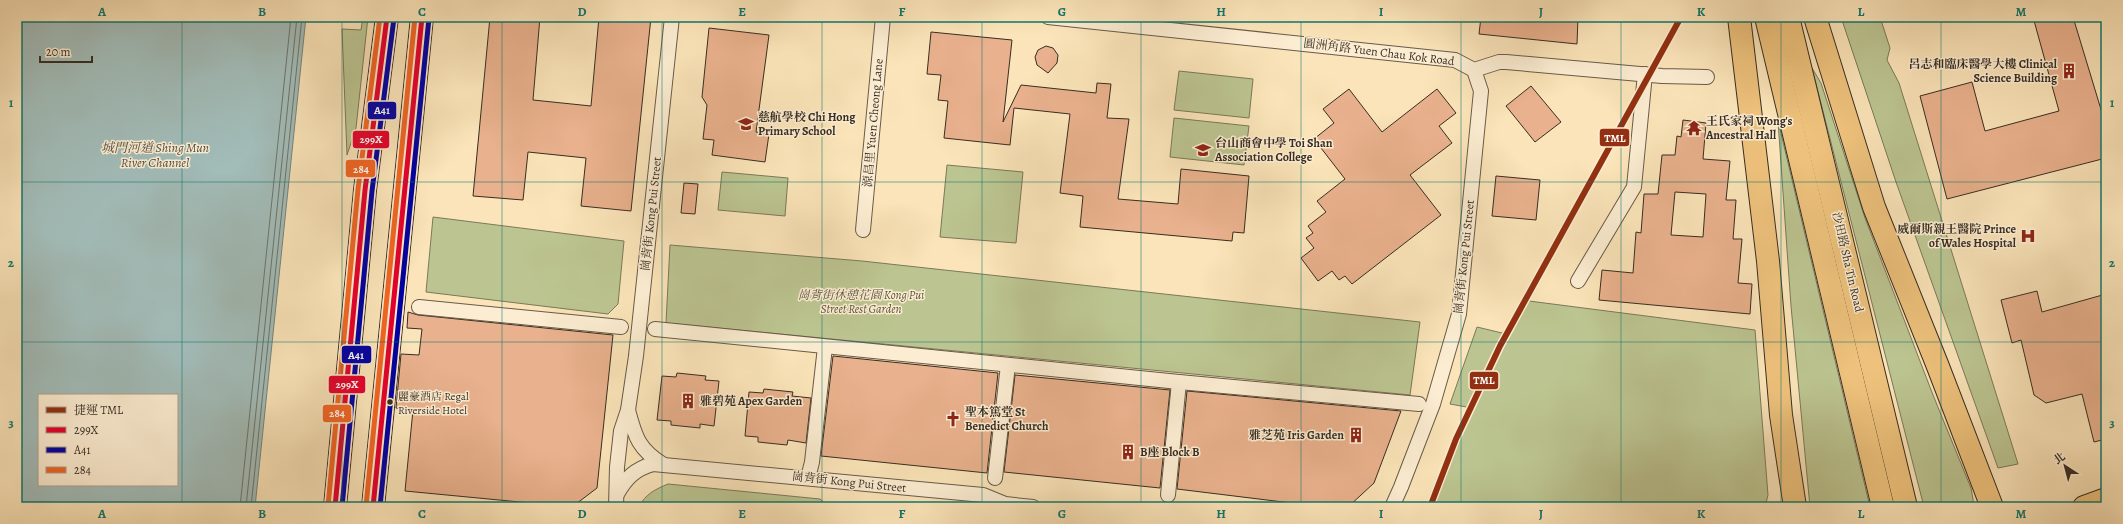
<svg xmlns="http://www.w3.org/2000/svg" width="2123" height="524" font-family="Alegreya,'Noto Serif TC',serif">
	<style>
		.green { fill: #bcc591; stroke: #7a795a }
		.water { fill: #a2bcb8; stroke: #77837c; fill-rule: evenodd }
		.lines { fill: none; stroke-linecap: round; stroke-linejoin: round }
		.shore { stroke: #6c746d; stroke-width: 1 }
		.building { fill: #e9b18d; stroke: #372d22; fill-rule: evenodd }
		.street-casing { stroke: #685b48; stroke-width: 16 }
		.primary-casing { stroke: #372d22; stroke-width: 24 }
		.highway-casing { stroke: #372d22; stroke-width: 24 }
		.street { stroke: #fcedd2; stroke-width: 14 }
		.primary { stroke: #eec27c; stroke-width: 22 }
		.highway { stroke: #eec27c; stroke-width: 22 }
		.bus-1-casing { stroke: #fcedd2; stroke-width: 8 }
		.bus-2-casing { stroke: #fcedd2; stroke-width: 8 }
		.bus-3-casing { stroke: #fcedd2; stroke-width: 8 }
		.bus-1 { stroke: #e4002b; stroke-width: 5 }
		.bus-2 { stroke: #0000a0; stroke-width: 5 }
		.bus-3 { stroke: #f26522; stroke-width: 5 }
		.metro-1-casing { stroke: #fcedd2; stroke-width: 9 }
		.metro-1 { stroke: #923011; stroke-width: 6 }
		.grid { fill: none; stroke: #0f766e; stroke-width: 1; stroke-opacity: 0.55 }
		.bus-dot { fill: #372d22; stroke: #fcedd2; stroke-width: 1.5 }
		.labels { text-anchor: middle; stroke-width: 3; stroke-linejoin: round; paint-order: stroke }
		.bus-label { font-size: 11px; fill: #372d22; stroke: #fcedd2; text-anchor: start }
		.street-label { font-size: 12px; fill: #372d22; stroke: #fcedd2 }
		.poi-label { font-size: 12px; font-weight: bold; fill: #372d22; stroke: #fcedd2; text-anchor: start }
		.park-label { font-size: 12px; font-style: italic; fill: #58533e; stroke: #fcedd2 }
		.water-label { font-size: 13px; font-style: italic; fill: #525148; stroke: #fcedd2 }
		.line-badge { stroke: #fcedd2; stroke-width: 1.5 }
		.badge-label { font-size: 11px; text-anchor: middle; font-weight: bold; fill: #fff }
		.neatline { fill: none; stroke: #0f766e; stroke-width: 1.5 }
		.grid-label { font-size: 13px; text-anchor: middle; font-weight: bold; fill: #0f766e }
	</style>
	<rect width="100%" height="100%" fill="#fbe4b9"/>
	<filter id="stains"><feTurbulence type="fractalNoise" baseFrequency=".005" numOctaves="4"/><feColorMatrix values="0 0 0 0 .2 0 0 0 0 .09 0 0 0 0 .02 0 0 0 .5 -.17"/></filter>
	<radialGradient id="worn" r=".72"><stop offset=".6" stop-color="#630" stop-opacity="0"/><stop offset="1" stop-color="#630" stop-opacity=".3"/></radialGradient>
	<g class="green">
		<path d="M363 17H368L356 128 347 155 342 29 361 30Z"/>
		<path d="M1841 17H1880L1890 48 1887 60 1899 83 2018 464 1998 468 1896 182Z"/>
		<path d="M1812 68 1821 83 1865 218 1933 395 1971 488 1974 505 1967 507H1924Z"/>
		<path d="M1179 71 1253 79 1249 118 1174 110Z"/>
		<path d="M1174 118 1249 126 1244 165 1170 157Z"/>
		<path d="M1778 121 1870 507H1810L1791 306Z"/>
		<path d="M947 165 1023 172 1016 243 940 237Z"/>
		<path d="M722 172 788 178 785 216 718 210Z"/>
		<path d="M433 217 624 241 618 304 608 314 426 292Z"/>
		<path d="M670 245 862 261 1420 322 1410 395 666 323Z"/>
		<path d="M1529 301 1755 330 1768 495 1765 507H1434L1472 408 1450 404 1477 327 1502 333Z"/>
		<path d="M668 484 820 499 829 507H639C645 494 656 489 668 484Z"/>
	</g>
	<path class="water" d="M17 17H306L255 507H17ZM39 395H177V485H39Z"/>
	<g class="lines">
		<g class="shore">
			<path d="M240 507 291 17"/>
			<path d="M246 507 297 17"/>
			<path d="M251 507 302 17"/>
		</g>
	</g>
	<g class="building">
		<path d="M490 17H540L533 100 591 106 599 17H651L631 211 581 206 586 158 528 152 523 200 473 196Z"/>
		<path d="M1481 17H1578L1577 44 1479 34Z"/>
		<path d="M2033 17H2073L2106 126V158L1947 199 1920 96 1972 82 1985 131 2059 111Z"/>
		<path d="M709 28 769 35 756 132 769 134 765 162 712 155 714 140 703 139 707 105 702 97Z"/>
		<path d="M931 32 1012 40 1003 122 1021 85 1096 93 1097 83 1111 84 1107 118 1129 119 1118 199 1178 204 1181 169 1249 176 1244 233 1233 232 1232 241 1080 227 1083 196 1060 193 1070 114 1014 108 1010 145 944 138 948 101 938 100 941 75 927 74Z"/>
		<path d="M1046 46 1053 48 1058 55 1057 63 1048 73 1037 65 1035 57 1038 50Z"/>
		<path d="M1531 86 1561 122 1535 142 1506 106Z"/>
		<path d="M1349 89 1382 132 1437 89 1456 113 1439 126 1452 143 1410 175 1441 215 1352 284 1345 276 1339 280 1332 271 1318 281 1301 258 1314 248 1306 238 1313 233 1308 226 1326 212 1317 201 1345 179 1314 139 1334 123 1323 109Z"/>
		<path d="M1683 120 1706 123 1703 159 1730 161 1726 200H1736L1733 239H1742L1738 283 1752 284 1750 314 1599 300 1602 270 1633 273 1636 232 1641 233 1644 194H1658L1662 155H1675L1677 136 1681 137ZM1675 192 1706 194 1703 237 1671 235Z"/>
		<path d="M1496 176 1540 180 1536 220 1492 216Z"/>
		<path d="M684 183 698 184 695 214 681 213Z"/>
		<path d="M2037 291 2042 312 2106 294V439L2094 442 2082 394 2046 403 2034 395 2021 340 2012 343 2001 300Z"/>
		<path d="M408 312 418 315 613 335 597 488 572 507 405 491 413 410 396 408 401 354 419 355 422 329 407 328Z"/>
		<path d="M833 356 998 373 987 473 821 456Z"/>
		<path d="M677 373 706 376 705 380 719 381 714 426 700 424V428L671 425V421L657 420 662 376 676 377Z"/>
		<path d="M1015 375 1170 390 1160 488 1004 472Z"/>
		<path d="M764 389 793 392 792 396 811 398 806 443 788 440 787 445 777 444 758 442V437L745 436 749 392 763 393Z"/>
		<path d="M1187 391 1401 411 1374 483 1348 507H1324L1177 489Z"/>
	</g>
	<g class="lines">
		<defs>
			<g id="street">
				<path d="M1048 17 1455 60 1474 70 1499 62H1506L1662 76 1707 77"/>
				<path d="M863 230 883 17"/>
				<path d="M1578 281 1634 187 1645 74"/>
				<path d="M419 307 621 327"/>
				<path d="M655 329 1179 382 1419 404"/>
				<path d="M628 410C635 437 639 450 664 465"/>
				<path d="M808 478 812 462 825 347"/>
				<path d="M995 478 1008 365"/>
				<path d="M617 494C626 478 635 469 653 464L983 495 1005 504 1033 507"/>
				<path d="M1168 495 1179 382"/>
				<path d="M616 507 617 467 621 431 628 410 636 356 672 17"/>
				<path d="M1392 507 1401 487 1433 404 1459 314 1481 91 1474 70"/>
			</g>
			<g id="primary">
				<path d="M335 507 365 190 387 17"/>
				<path d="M373 507 422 17"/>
				<path d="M2084 507 2106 499"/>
			</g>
			<g id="highway">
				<path d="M1739 17 1768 261 1781 415 1795 507"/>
				<path d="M1766 17 1883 507"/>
				<path d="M1788 17 1906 507"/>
				<path d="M1815 17 1874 207 1937 364 1992 507"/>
			</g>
		</defs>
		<use href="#street" class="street-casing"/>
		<use href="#primary" class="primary-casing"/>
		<use href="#highway" class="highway-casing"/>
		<use href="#street" class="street"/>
		<use href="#primary" class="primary"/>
		<use href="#highway" class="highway"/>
		<defs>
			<g id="bus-1">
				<path d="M335 507 365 190 387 17"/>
				<path d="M373 507 422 17"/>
			</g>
			<g id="bus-2">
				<path d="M342 507 372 191 394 18"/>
				<path d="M380 507 429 18"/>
			</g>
			<g id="bus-3">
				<path d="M328 506 358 189 380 17"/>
				<path d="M366 506 415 17"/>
			</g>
		</defs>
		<use href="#bus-1" class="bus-1-casing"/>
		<use href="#bus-2" class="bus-2-casing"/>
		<use href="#bus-3" class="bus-3-casing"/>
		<use href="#bus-1" class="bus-1"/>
		<use href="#bus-2" class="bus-2"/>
		<use href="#bus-3" class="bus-3"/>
		<defs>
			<path id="metro-1" d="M1430 507 1456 439 1500 346 1681 17"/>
		</defs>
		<use href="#metro-1" class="metro-1-casing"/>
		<use href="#metro-1" class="metro-1"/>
	</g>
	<path class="grid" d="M182 17V507M342 17V507M502 17V507M662 17V507M822 17V507M982 17V507M1141 17V507M1301 17V507M1461 17V507M1621 17V507M1781 17V507M1941 17V507M17 182H2106M17 342H2106"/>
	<defs>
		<symbol id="building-bare" viewBox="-9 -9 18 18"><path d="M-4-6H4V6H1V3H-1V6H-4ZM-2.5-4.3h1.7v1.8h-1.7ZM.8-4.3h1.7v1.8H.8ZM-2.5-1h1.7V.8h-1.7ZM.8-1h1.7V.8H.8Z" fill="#8f2418" stroke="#fcedd2" stroke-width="2.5" paint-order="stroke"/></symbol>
		<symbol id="school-bare" viewBox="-9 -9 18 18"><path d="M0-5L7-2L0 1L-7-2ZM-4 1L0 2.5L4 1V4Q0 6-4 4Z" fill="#8f2418" stroke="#fcedd2" stroke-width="2.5" paint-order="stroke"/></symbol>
		<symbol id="temple-bare" viewBox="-9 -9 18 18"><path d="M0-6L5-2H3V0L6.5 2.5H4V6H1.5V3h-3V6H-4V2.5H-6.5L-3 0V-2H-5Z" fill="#8f2418" stroke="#fcedd2" stroke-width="2.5" paint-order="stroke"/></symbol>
		<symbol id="hospital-bare" viewBox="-9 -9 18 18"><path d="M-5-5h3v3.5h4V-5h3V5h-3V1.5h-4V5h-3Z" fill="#8f2418" stroke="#fcedd2" stroke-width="2.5" paint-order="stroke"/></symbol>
		<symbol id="church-bare" viewBox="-9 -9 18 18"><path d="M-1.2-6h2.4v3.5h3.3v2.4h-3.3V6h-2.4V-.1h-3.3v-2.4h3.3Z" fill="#8f2418" stroke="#fcedd2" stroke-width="2.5" paint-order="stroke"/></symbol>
	</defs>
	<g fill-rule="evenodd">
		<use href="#building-bare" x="2058" y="60" width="22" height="22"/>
		<use href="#school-bare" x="735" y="113" width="22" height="22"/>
		<use href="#temple-bare" x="1683" y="117" width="22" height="22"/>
		<use href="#school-bare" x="1192" y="139" width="22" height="22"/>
		<use href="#hospital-bare" x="2017" y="225" width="22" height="22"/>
		<use href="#building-bare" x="677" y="390" width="22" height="22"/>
		<use href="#church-bare" x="942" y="408" width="22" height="22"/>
		<use href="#building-bare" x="1345" y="424" width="22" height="22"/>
		<use href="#building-bare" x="1117" y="441" width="22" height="22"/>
	</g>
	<circle class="bus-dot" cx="390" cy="402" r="3.5"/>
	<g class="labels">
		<g class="bus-label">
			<text x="398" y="400">麗豪酒店 Regal<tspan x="398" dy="14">Riverside Hotel</tspan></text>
		</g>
		<g class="street-label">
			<text transform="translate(1379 52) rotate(7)" y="4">圓洲角路 Yuen Chau Kok Road</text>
			<text transform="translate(873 123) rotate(-85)" y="4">源昌里 Yuen Cheong Lane</text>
			<text transform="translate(651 214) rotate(-84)" y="4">崗背街 Kong Pui Street</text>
			<text transform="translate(1464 257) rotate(-84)" y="4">崗背街 Kong Pui Street</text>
			<text transform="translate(1848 262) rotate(77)" y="4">沙田路 Sha Tin Road</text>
			<text transform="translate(849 482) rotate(6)" y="4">崗背街 Kong Pui Street</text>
		</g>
		<g class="poi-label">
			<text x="2057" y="68" text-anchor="end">呂志和臨床醫學大樓 Clinical<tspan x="2057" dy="14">Science Building</tspan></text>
			<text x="758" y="121">慈航學校 Chi Hong<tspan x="758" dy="14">Primary School</tspan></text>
			<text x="1706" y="125">王氏家祠 Wong's<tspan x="1706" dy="14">Ancestral Hall</tspan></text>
			<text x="1215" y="147">台山商會中學 Toi Shan<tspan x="1215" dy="14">Association College</tspan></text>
			<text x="2016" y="233" text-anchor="end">威爾斯親王醫院 Prince<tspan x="2016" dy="14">of Wales Hospital</tspan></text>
			<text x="700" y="405">雅碧苑 Apex Garden</text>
			<text x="965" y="416">聖本篤堂 St<tspan x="965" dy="14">Benedict Church</tspan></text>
			<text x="1344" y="439" text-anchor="end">雅芝苑 Iris Garden</text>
			<text x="1140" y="456">B座 Block B</text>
		</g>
		<g class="park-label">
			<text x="861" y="299">崗背街休憩花園 Kong Pui<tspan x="861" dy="14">Street Rest Garden</tspan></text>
		</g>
		<g class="water-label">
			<text x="155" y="152">城門河道 Shing Mun<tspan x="155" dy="15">River Channel</tspan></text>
		</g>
	</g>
	<g class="line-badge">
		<rect x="367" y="101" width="30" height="19" rx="4" fill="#0000a0"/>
		<rect x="1599" y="128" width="31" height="19" rx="4" fill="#923011"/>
		<rect x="352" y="130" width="38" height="19" rx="4" fill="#e4002b"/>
		<rect x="345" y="159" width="31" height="19" rx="4" fill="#f26522"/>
		<rect x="341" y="345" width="31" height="19" rx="4" fill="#0000a0"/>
		<rect x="1469" y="371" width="30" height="19" rx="4" fill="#923011"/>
		<rect x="328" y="375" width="38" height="19" rx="4" fill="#e4002b"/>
		<rect x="322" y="404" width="30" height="19" rx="4" fill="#f26522"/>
	</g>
	<g class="badge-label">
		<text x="382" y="114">A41</text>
		<text x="1615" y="142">TML</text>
		<text x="371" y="143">299X</text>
		<text x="361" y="173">284</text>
		<text x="356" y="359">A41</text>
		<text x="1484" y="384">TML</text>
		<text x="347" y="388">299X</text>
		<text x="337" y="417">284</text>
	</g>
	<rect width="2123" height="524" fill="none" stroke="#fbe4b9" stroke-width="44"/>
	<rect x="38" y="394" width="140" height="92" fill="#fcedd2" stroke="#ada08c"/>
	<rect x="46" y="407" width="20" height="6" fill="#923011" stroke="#ada08c"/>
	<text x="74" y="414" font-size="12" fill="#372d22">捷運 TML</text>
	<rect x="46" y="427" width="20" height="6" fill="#e4002b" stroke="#ada08c"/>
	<text x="74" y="434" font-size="12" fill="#372d22">299X</text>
	<rect x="46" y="447" width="20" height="6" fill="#0000a0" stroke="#ada08c"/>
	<text x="74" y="454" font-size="12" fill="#372d22">A41</text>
	<rect x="46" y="467" width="20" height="6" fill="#f26522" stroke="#ada08c"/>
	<text x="74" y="474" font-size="12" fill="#372d22">284</text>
	<g transform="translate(2065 466) rotate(324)" stroke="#fcedd2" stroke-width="3" paint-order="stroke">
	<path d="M0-3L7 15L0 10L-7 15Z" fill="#372d22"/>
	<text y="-6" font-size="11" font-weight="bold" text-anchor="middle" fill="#372d22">北</text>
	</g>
	<path d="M40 56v6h52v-6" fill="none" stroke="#372d22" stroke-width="2"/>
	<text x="46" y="56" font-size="12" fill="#372d22" stroke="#fcedd2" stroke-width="3" paint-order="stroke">20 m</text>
	<rect x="22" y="22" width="2079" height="480" class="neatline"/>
	<g class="grid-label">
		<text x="102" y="16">A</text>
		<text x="262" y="16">B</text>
		<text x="422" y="16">C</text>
		<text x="582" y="16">D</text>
		<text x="742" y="16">E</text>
		<text x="902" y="16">F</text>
		<text x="1062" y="16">G</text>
		<text x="1221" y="16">H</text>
		<text x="1381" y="16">I</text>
		<text x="1541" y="16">J</text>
		<text x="1701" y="16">K</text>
		<text x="1861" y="16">L</text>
		<text x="2021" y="16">M</text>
		<text x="11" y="107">1</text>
		<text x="2112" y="107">1</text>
		<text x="11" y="267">2</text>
		<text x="2112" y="267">2</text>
		<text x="11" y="427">3</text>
		<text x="2112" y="427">3</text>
		<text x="102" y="518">A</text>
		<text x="262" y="518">B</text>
		<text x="422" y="518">C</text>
		<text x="582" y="518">D</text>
		<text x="742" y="518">E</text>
		<text x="902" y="518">F</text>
		<text x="1062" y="518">G</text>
		<text x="1221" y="518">H</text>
		<text x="1381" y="518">I</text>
		<text x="1541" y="518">J</text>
		<text x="1701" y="518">K</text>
		<text x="1861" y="518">L</text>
		<text x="2021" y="518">M</text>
	</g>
	<rect width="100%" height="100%" filter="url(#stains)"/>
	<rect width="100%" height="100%" fill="url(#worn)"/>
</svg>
